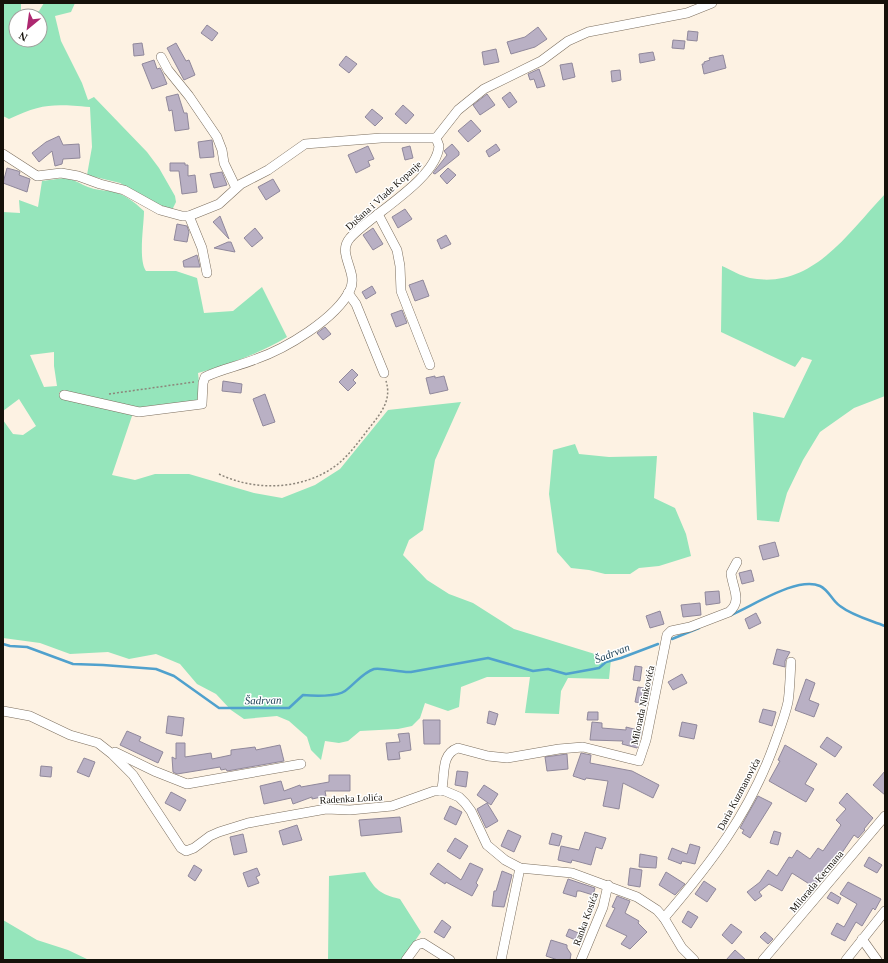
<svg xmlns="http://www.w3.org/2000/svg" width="888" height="963" font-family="'Times New Roman',serif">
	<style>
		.green { fill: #95e5bb; fill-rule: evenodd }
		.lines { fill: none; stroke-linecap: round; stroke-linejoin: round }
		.stream { stroke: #50a1cd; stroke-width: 2.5 }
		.building { fill: #b9b0c4; stroke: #90889b }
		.minor-casing { stroke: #7c6f5f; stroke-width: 10 }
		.path { stroke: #8c857a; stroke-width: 1.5; stroke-dasharray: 2 2; stroke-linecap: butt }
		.minor { stroke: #fff; stroke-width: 9 }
		.labels { text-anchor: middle; stroke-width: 3; stroke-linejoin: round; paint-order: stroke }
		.street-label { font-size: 10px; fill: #15110a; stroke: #fff }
		.water-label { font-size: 11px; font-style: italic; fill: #1f4256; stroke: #fff }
	</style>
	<rect width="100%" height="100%" fill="#fdf2e3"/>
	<g class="green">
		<path d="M3 3H21V15L39 11 44 3H75L71 12 55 16 61 41 82 83 88 100 94 97 147 152 159 168 175 196 176 202 172 210 153 202 120 183 87 175 92 147 90 107C54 104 42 103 9 119L3 116ZM16 16H40V40H16Z"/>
		<path d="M65 178C74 179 80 184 88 187 95 190 102 190 109 191 124 193 134 202 144 211 144 225 138 260 146 271H176L197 278 204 313 233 311 262 287 287 337C259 354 229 364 198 373L201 400 139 409 59 392 62 398 133 413 112 475 135 480 155 474H189L254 493 282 498 315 485 340 469 388 410 461 402 435 460 423 530 409 540 403 555 427 580 449 594 473 603 514 629 611 659 609 679 568 678 561 691 559 714 525 713 530 677H487L461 687 459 707 448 711 425 703 420 718 412 726 398 729 360 731 348 741 339 743 325 741 321 760 311 750 307 737 289 721 277 716 244 719 231 710 216 694 197 684 180 664 156 654 129 659 108 652 70 654 40 643 3 638V420L13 434 23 435 36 426 19 399 3 411V212L20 213 19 200 38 207 42 181ZM54 352V366L57 386 44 387 30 355Z"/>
		<path d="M885 194V396L854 408 820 432 803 460 787 493 779 522 757 520 753 412 784 418 812 360 802 357 795 367 721 332 722 266C731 270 741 276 750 278 812 290 848 233 885 194Z"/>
		<path d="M575 444 579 454 609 457 657 456 654 498 675 508 686 534 691 556 659 566 639 568 630 574H605L589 570 571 568 557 552 549 494 553 450Z"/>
		<path d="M365 872C375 890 380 894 400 899L421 932 402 960H328L329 876Z"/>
		<path d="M3 920 37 940 68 950 89 960H3Z"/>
	</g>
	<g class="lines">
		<g class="stream">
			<path d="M731 615C753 606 797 576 820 586 829 590 832 601 840 606 853 616 870 620 885 626"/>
			<path d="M672 639 699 628"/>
			<path d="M3 644 10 646 27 647 73 664 103 665 156 669 174 676 219 708H289L303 695C313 696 337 697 345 691 355 684 362 673 374 669 381 667 401 673 411 672L488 658 533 671 548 669 566 674 599 668 606 662 621 658 658 644"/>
		</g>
	</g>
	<g class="building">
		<path d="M207 25 218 33 212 41 201 33Z"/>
		<path d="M538 27 547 39 535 47 511 54 507 42 525 37Z"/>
		<path d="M688 31 698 32 697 41 687 40Z"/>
		<path d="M673 40 685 41 684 49 672 48Z"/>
		<path d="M142 43 144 55 134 56 133 44Z"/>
		<path d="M176 43 186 61 189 60 195 75 184 80 167 48Z"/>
		<path d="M496 49 499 62 484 65 482 52Z"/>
		<path d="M653 52 655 60 640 63 639 54Z"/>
		<path d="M723 55 726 68 704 74 702 64H704V62L710 60 709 58Z"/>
		<path d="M346 56 357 64 349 73 339 65Z"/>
		<path d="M154 60 157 69 160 68 163 74 167 84 152 89 142 64Z"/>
		<path d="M572 63 575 77 563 80 560 65Z"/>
		<path d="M539 69 545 86 537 88 534 79 530 80 528 74Z"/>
		<path d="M620 70 621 80 612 82 611 71Z"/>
		<path d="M510 92 517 102 509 108 502 98Z"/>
		<path d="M178 94 184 113H187L189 129 175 131 172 110 169 111 166 97Z"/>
		<path d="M487 94 495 105 480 115 473 105Z"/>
		<path d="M403 105 414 115 406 124 395 114Z"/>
		<path d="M372 109 383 118 375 126 365 117Z"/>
		<path d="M471 120 481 131 468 142 458 131Z"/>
		<path d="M59 136 63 145 79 144 80 158 63 159 62 164 55 166 52 151 39 162 32 153 46 142Z"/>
		<path d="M212 140 214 157 200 158 198 142Z"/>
		<path d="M452 144 459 152V155L435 174 433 173 447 155 444 151Z"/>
		<path d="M496 144 500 150 489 157 486 151Z"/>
		<path d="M368 146 374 159 368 161 370 166 356 173 348 155Z"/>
		<path d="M410 146 413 158 405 160 402 148Z"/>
		<path d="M170 163H185V165H188V176L195 175 197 192 182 194 179 171H170Z"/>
		<path d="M7 168 18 171 20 172 19 175 30 179 27 192 3 183Z"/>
		<path d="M448 168 456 175 447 184 440 176Z"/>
		<path d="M222 172 227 185 214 188 210 174Z"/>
		<path d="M273 179 280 191 266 200 258 187Z"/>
		<path d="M405 209 412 219 398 228 392 217Z"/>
		<path d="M220 216 229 239 213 222Z"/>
		<path d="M177 224 187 226 189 232 187 242 174 240Z"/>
		<path d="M255 228 263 238 252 247 244 238Z"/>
		<path d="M373 228 383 244 373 250 363 235Z"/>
		<path d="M446 235 451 244 441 249 437 240Z"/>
		<path d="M228 242H231L235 252 214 248Z"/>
		<path d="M197 255 200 267H184L183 261Z"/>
		<path d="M423 280 429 296 415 301 409 285Z"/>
		<path d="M372 286 376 293 366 299 362 292Z"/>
		<path d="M402 310 407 323 396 327 391 314Z"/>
		<path d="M325 327 331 334 323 340 317 333Z"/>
		<path d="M352 369 358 375 353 380 356 383 348 391 339 382Z"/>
		<path d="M435 376V378L444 376 448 390 430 394 426 378Z"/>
		<path d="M223 381 242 384 241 393 222 391Z"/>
		<path d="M265 394 275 422 263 426 253 399Z"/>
		<path d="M775 542 779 556 763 560 759 546Z"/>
		<path d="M751 570 754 581 742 584 739 573Z"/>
		<path d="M719 591 720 603 706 605 705 592Z"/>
		<path d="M700 603 701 615 683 617 681 605Z"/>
		<path d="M660 611 664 624 650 628 646 616Z"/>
		<path d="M756 613 761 623 749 629 745 619Z"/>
		<path d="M777 649 790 652 785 661V667L773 664Z"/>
		<path d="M635 666 642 667 640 681 633 680Z"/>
		<path d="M682 674 687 683 673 690 668 682Z"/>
		<path d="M806 679 815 683 809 700 819 704 814 717 795 710Z"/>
		<path d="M638 687 650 689 647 704 635 702Z"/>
		<path d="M763 709 776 712 772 726 759 722Z"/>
		<path d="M489 711 498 714 495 725 487 723Z"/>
		<path d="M588 712H598V720H587Z"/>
		<path d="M168 716 184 718 182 736 166 733Z"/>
		<path d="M423 720H440V744H424Z"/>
		<path d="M592 722 602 723V728L626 730V727L642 731 637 748 622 744 623 741 590 740Z"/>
		<path d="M682 722 697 725 694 739 679 736Z"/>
		<path d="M127 731 141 737 139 741 163 752 158 763 120 745Z"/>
		<path d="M409 733 411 750 399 752 400 759 388 760 386 743 400 742 398 734Z"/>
		<path d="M827 737 842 747 835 757 820 747Z"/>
		<path d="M176 743H185V757L211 753 212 759 231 755V750L255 747 256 750 280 745 284 761 227 771 226 769 221 770 220 767 177 774 173 772 172 757 176 759Z"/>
		<path d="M785 745 817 764 805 784 814 789 806 802 769 781 780 761 778 760Z"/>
		<path d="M581 753 591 755 590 763 632 771 659 785 653 798 623 783 619 809 603 806 608 781 586 778 585 780 573 776Z"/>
		<path d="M567 754 568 769 547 771 545 757Z"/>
		<path d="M84 758 95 762 89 777 77 772Z"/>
		<path d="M41 766 52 767 51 777 40 776Z"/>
		<path d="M457 771 468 772 466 787 455 785Z"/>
		<path d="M885 771V795L873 785Z"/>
		<path d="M329 775H350V791H325L326 796 312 799V797L293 804 291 798 264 804 260 786 281 781 284 791 300 785 301 787 329 782Z"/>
		<path d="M484 785 498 794 491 805 477 795Z"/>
		<path d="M171 792 186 800 180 811 165 803Z"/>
		<path d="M847 793 873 818 864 829 865 830 858 838 854 835 829 872 825 869 814 887 792 873 782 891 769 884 759 892 762 896 755 901 747 892 760 882 768 870 777 876 789 857 792 858 797 850 810 859 818 848 823 851 841 825 836 820 846 809 839 803Z"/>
		<path d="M758 796 772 803 750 838 742 833 744 830 740 828Z"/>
		<path d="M487 803 498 821 486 828 477 809Z"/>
		<path d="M450 806 462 812 456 825 444 819Z"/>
		<path d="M400 817 402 832 361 836 359 820Z"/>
		<path d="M297 825 302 840 283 845 279 831Z"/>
		<path d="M508 830 521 836 514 852 501 846Z"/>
		<path d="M774 831 781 833 778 845 770 843Z"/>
		<path d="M585 832 606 838 602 849 596 847 591 865 572 860 571 863 558 860 561 846 579 850Z"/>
		<path d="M552 833 562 836 559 846 549 844Z"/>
		<path d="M243 834 247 852 234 855 230 837Z"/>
		<path d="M455 838 468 846 460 859 447 851Z"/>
		<path d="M690 844 700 847 695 864 682 861 681 864 668 859 672 848 687 854Z"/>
		<path d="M640 854 657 857 656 868 639 867Z"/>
		<path d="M869 857 882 865 877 873 864 866Z"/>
		<path d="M438 863 461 880 470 863 483 869 476 883 478 885 472 896 446 882 445 884 430 874Z"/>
		<path d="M194 865 202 870 195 881 188 876Z"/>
		<path d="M257 868 260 875 256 877 259 883 248 887 243 873Z"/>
		<path d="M630 868 642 870 640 887 628 885Z"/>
		<path d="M502 871 512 875 504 907 492 906 494 891H496Z"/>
		<path d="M666 872 685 884 675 895 659 885Z"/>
		<path d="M568 879 595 888 593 895 580 891H577L576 897 563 893Z"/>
		<path d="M704 881 716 889 707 902 695 894Z"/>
		<path d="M848 882 881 899 875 910 873 908 862 926 856 922 845 941 831 934 837 923 844 927 857 904 840 894Z"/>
		<path d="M831 892 841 898 838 904 827 898Z"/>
		<path d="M617 896 630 901 625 913 639 921 638 923 647 932 630 949 621 944 627 936 606 926 615 908 612 907Z"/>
		<path d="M688 911 698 917 691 928 682 922Z"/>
		<path d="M442 920 451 927 444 938 434 932Z"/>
		<path d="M731 924 742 932 732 944 722 935Z"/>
		<path d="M569 929 583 935 580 942 566 936Z"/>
		<path d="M765 932 773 939 768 944 760 937Z"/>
		<path d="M551 940 567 945V948L571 954 570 960H558L546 956Z"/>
		<path d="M735 950 746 960H726Z"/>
	</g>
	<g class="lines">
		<defs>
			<g id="minor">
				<path d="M161 57 168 70 189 96 217 137 222 150 224 163 236 188"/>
				<path d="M436 138 458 110 484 89 541 61 568 41 588 32 687 13 712 3"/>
				<path d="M3 154 37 176 61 173 78 176 100 184 124 190 160 210 182 216H189L202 248 207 273"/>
				<path d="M378 214 397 250 400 266 401 291 430 365"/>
				<path d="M348 293 356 304 384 373"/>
				<path d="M64 395 139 412 202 404 203 383 205 377C221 369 239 366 256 359 285 349 336 319 350 290 359 272 336 254 350 238 373 213 436 180 439 146L436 138H381L305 144 268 170 241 184 219 204 189 216"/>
				<path d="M3 711 30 716 70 735 98 743 112 754 133 775 181 848 186 851 194 848 210 836 219 832 248 823 326 809 350 810 392 806 434 791H445L459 797 465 803 471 811 487 845 505 860 520 868 572 873 637 897 657 910 664 918 682 948 694 960"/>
				<path d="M115 752 154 771 187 784 301 764"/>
				<path d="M440 791 442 788C445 773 441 754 458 748L488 756 507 758 559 749 583 747 639 761 646 740 667 635 671 631 690 627 729 612C743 601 732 587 731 573L737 562"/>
				<path d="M664 918C711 863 749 814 774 745 779 731 785 716 788 702 790 689 790 675 791 662"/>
				<path d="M862 939 877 960"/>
				<path d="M406 960 417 945 423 943 450 960"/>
				<path d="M501 960 520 868"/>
				<path d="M581 960 603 907 608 885"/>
				<path d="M763 960 885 816"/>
				<path d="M846 960 885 911"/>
			</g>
		</defs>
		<use href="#minor" class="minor-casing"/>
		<g class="path">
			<path d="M109 394 194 382"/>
			<path d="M219 474C256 492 305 490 338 464 350 454 360 440 370 427 381 413 392 400 386 381"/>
		</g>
		<use href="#minor" class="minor"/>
	</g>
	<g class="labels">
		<g class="street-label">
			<text transform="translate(383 195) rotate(-42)" y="4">Dušana i Vlade Kopanje</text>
			<text transform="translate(642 705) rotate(-78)" y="4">Milorada Ninkovića</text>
			<text transform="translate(738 794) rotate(-62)" y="4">Daria Kuzmanovića</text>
			<text transform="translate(351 798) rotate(-3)" y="4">Radenka Lolića</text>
			<text transform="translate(816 881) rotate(-50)" y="4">Milorada Kecmana</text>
			<text transform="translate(585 919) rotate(-70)" y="4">Ranka Kosića</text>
		</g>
		<g class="water-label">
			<text transform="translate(612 653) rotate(-22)" y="4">Šadrvan</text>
			<text transform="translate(263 700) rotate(-1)" y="4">Šadrvan</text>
		</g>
	</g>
	<rect width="888" height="963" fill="none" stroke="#15110a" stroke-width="8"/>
	<g transform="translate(28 28) rotate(209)"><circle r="19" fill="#ffffff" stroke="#a1a09d"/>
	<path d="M0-3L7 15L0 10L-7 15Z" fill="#ad2870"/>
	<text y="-6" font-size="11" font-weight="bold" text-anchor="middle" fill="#15110a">N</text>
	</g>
</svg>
